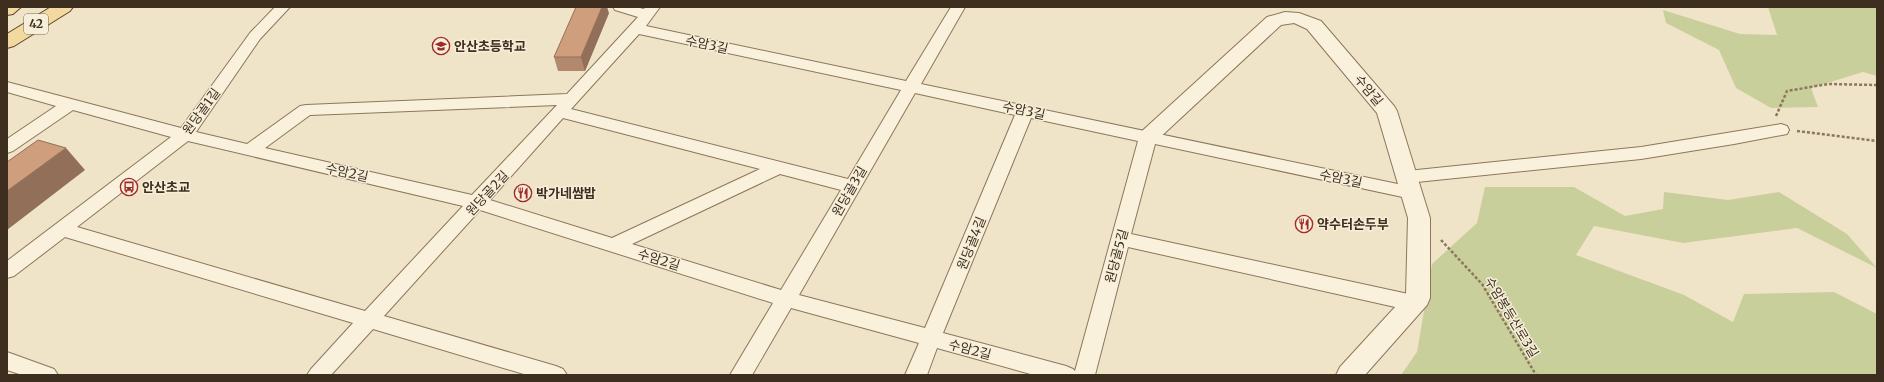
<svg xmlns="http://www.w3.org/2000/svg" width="1884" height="382" font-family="Merriweather,'Noto Sans KR',serif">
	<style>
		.green { fill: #c9cf9b }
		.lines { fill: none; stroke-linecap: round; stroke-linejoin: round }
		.minor-casing { stroke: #8d765c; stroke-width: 2 }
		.tertiary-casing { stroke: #8d765c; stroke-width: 2 }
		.primary-casing { stroke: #5b4430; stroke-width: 2 }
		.path { stroke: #8d765c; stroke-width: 2.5; stroke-dasharray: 3 2; stroke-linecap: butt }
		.minor { fill: #faf1dc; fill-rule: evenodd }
		.tertiary { fill: #faf1dc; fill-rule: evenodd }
		.primary { fill: #f3d9a0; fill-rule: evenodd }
		.wall { fill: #b2896c }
		.shaded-wall { fill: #916f58 }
		.building { fill: #cf9f7d; stroke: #916f58 }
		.labels { text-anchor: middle; stroke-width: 3; stroke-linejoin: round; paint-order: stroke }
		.shield { fill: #f7eed8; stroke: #756857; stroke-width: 1 }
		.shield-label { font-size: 12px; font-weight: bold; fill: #3d2e20 }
		.street-label { font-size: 13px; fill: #3d2e20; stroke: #f7eed8 }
		.poi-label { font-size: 13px; font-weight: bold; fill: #3d2e20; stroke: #f7eed8; text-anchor: start }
	</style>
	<rect width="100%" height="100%" fill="#f0e4c8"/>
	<g class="green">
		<path d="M1768 7H1877V76L1863 72 1811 88 1818 107 1771 108 1736 88 1719 50 1666 23 1663 10 1740 34 1777 35Z"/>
		<path d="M1485 187H1574L1625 216 1663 209 1664 192 1728 200 1779 192 1847 234 1877 268 1797 228 1683 243 1594 226 1576 255 1684 295 1733 322 1744 294 1834 292 1877 314V375H1401L1417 352 1432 264 1477 223Z"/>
	</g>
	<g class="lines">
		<defs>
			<g id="minor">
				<path d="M275 7H290L260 39 196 132 247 144 300 106 306 105 567 94 638 17 615 10 613 7H636L644 9 645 7H660L646 26 906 81 951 7H965L921 84 1412 187 1418 188 1421 193 1418 198 1412 199 1155 144 1131 234 1413 295 1420 297 1423 303 1420 309 1413 311 1128 247 1095 375H1034L937 348 927 375H905L919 343 791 308 752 375H730L773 303 480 210 384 316 556 366 563 369 567 375H527L373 329 331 375H307L311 369 353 323 65 237 14 276 7 278V261L171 137 73 110 13 151 7 153V139L56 106 7 92V82L181 128 250 33ZM639 34 901 90 848 179 571 109ZM915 93 1015 115 925 328 799 295ZM557 105 472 195 265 148 310 115ZM563 118 760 169 612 238 490 200ZM1031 118 1138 141 1075 371 1073 369 1066 366 943 333ZM188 141 463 206 365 311 77 227ZM780 174 841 190 781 290 632 244Z"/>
				<path d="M1781 124 1787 126 1789 130 1787 134 1734 144 1641 159 1407 183 1401 181 1398 177 1401 173 1407 171 1641 147Z"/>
				<path d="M7 352 54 369 58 375H22L7 370Z"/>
			</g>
			<path id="tertiary" d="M1285 12 1299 13 1321 21 1394 106 1397 111 1430 218V298L1427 305 1365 375H1336L1340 367 1406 295 1408 218 1377 113 1307 29 1294 23 1281 25 1155 142 1148 144 1141 142 1138 137 1141 132 1267 17Z"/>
			<g id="primary">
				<path d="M7 7H21L13 14 7 15Z"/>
				<path d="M51 7H73L70 11 14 46 7 48V34Z"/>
			</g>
		</defs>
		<use href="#minor" class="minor-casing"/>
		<use href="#tertiary" class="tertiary-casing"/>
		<use href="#primary" class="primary-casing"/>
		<g class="path">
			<path d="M1776 116 1787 91 1828 84 1877 85"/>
			<path d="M1797 131 1877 141"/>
			<path d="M1441 240 1482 284 1536 375"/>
		</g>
		<use href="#minor" class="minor"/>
		<use href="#tertiary" class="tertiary"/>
		<use href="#primary" class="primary"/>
	</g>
	<path class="wall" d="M609 13 585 71H558L554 57Z"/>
	<g class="shaded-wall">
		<path d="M602 7H607L609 13 585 71 581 57Z"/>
		<path d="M66 148 85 170 7 230V191Z"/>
	</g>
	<g class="building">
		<path d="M576 7H602L581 57H554Z"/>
		<path d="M38 140 66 148 7 191V162Z"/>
	</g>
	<defs>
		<symbol id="school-ring" viewBox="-11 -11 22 22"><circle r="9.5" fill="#f7eed8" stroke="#9e2a2b" stroke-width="1.5"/><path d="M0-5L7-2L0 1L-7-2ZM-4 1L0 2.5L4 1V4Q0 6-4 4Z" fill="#9e2a2b"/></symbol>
		<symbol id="bus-ring" viewBox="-11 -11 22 22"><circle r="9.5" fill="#f7eed8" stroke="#9e2a2b" stroke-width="1.5"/><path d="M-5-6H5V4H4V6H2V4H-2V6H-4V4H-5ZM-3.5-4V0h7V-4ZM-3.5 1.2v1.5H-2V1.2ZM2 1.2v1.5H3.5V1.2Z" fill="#9e2a2b"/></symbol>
		<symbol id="restaurant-ring" viewBox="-11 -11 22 22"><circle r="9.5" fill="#f7eed8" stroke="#9e2a2b" stroke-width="1.5"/><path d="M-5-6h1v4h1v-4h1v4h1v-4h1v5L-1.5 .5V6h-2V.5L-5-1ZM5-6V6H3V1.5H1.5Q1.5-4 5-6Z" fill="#9e2a2b"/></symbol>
	</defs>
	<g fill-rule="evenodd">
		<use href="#school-ring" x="431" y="36" width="20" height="20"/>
		<use href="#bus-ring" x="119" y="177" width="20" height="20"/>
		<use href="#restaurant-ring" x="513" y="183" width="20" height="20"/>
		<use href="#restaurant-ring" x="1294" y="214" width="20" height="20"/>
	</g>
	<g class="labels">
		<rect class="shield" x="24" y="14" width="24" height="20" rx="3"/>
		<g class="shield-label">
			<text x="36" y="28">42</text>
		</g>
		<g class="street-label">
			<text transform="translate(707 44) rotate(12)" y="5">수암3길</text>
			<text transform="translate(1369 90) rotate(50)" y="5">수암길</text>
			<text transform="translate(1024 110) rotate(12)" y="5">수암3길</text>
			<text transform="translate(201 111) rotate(-54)" y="5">원당골1길</text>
			<text transform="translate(347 172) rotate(13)" y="5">수암2길</text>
			<text transform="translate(1341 178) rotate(12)" y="5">수암3길</text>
			<text transform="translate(849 191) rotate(-60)" y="5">원당골3길</text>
			<text transform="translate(487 193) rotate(-47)" y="5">원당골2길</text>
			<text transform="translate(971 243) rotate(-68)" y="5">원당골4길</text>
			<text transform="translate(1116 256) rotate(-75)" y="5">원당골5길</text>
			<text transform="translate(659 259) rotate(17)" y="5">수암2길</text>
			<text transform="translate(1512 317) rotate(59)" y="5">수암봉등산로3길</text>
			<text transform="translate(970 349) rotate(15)" y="5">수암2길</text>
		</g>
		<g class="poi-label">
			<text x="454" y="51">안산초등학교</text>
			<text x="142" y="192">안산초교</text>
			<text x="536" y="198">박가네쌈밥</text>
			<text x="1317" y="229">약수터손두부</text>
		</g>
	</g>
	<rect width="1884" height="382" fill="none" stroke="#3d2e20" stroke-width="16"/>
</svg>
